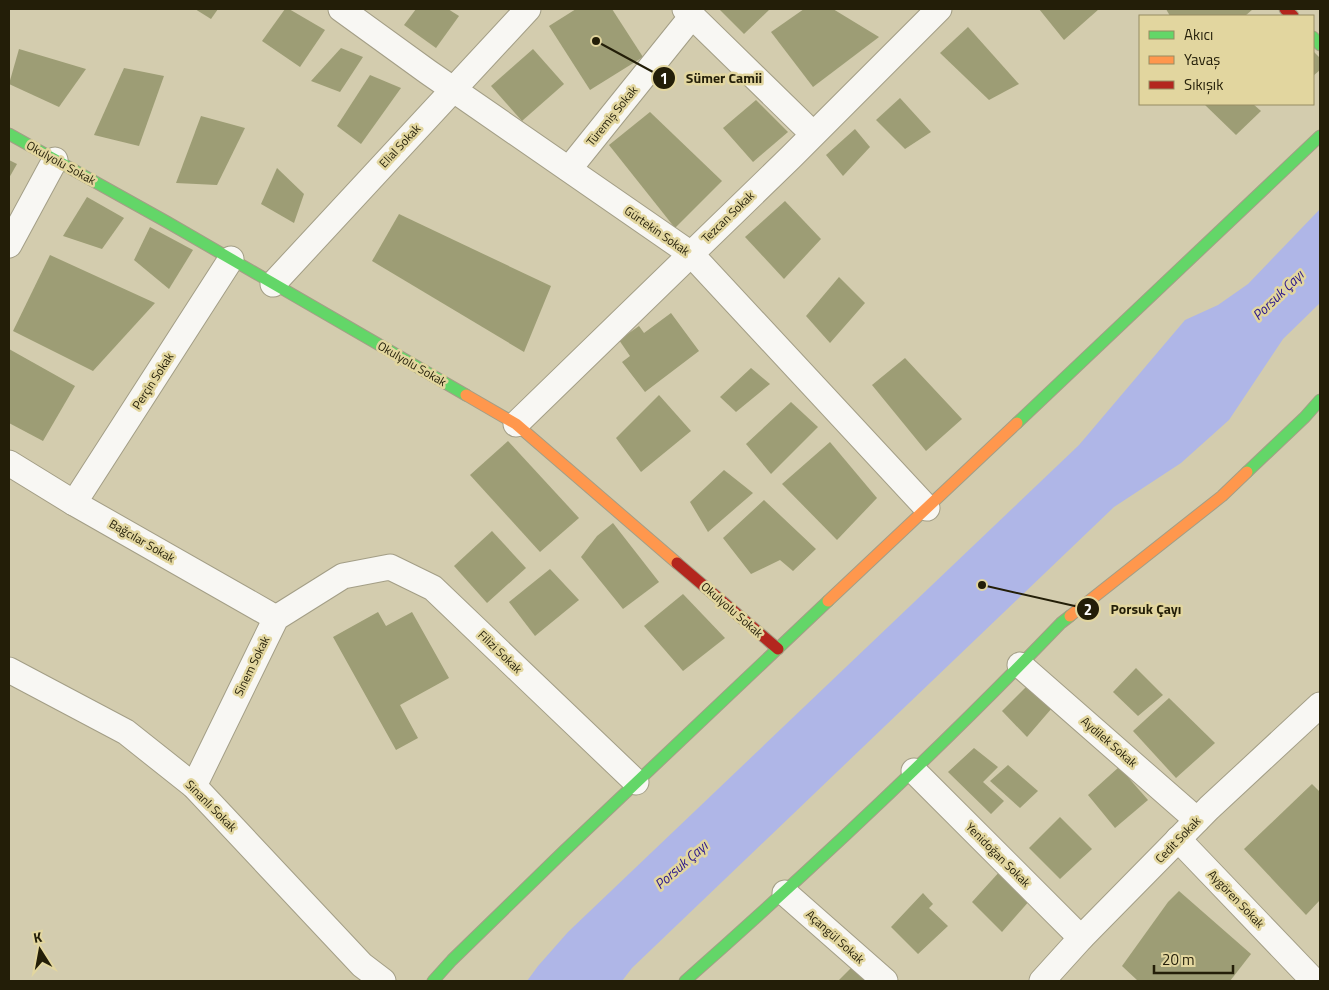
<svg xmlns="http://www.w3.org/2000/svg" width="1329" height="990" font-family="'Titillium Web',sans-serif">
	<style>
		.water { fill: #afb6e7 }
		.building { fill: #9d9d75 }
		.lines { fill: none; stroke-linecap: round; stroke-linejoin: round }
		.street-casing { stroke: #a39e86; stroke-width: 27 }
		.fast-casing { stroke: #a39e86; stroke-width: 13 }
		.slow-casing { stroke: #a39e86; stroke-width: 13 }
		.jam-casing { stroke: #a39e86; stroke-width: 13 }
		.street { stroke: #f8f7f3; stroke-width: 25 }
		.fast { stroke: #63d668; stroke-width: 11 }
		.slow { stroke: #ff974d; stroke-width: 11 }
		.jam { stroke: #b3261e; stroke-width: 11 }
		.labels { text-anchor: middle; stroke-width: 5; stroke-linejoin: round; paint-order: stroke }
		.street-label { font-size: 12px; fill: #231e08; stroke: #e2d69f }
		.water-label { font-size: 14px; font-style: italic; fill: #28148c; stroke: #e2d69f }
		.leader { fill: none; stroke: #231e08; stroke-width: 2 }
		.callout-dot { fill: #231e08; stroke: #e2d69f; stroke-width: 2 }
		.mark-label { font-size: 15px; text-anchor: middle; font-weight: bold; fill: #fff }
		.callout-label { font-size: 14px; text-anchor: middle; font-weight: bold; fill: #231e08; stroke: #e2d69f; stroke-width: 5; stroke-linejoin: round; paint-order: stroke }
	</style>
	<rect width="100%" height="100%" fill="#d3ccae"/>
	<path class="water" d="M1320 209V303L1283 339 1229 420 1181 463 1114 507 632 968 622 981H527L538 966 568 932 1079 445 1185 320 1218 305 1248 284Z"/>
	<g class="building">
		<path d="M195 9H218L211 19Z"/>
		<path d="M285 9H289L325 30 300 67 262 41Z"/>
		<path d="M416 9H448L459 16 436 48 404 25Z"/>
		<path d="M576 9H612L643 57 590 90 549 26Z"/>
		<path d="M719 9H770L744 34Z"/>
		<path d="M804 9H833L879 37 813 87 771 32Z"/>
		<path d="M1039 9H1099L1064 40Z"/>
		<path d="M1166 9H1253L1245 16H1170Z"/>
		<path d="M968 27 1019 84 989 100 940 53Z"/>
		<path d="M341 48 363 57 340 92 311 81Z"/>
		<path d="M19 49 86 69 59 107 9 84Z"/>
		<path d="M533 49 564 84 522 121 491 86Z"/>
		<path d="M1313 51 1320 58V70L1313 76Z"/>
		<path d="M124 68 164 76 139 146 94 135Z"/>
		<path d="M370 75 401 88 361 144 337 126Z"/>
		<path d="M900 98 931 132 905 149 876 120Z"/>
		<path d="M756 100 788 132 753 162 723 128Z"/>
		<path d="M1204 104H1253L1261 111 1236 135Z"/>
		<path d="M650 112 722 181 675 228 609 145Z"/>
		<path d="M201 116 245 128 217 185 176 183Z"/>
		<path d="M855 129 870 147 843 176 826 155Z"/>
		<path d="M9 160 17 164 9 178Z"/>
		<path d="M277 168 304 194 294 223 261 204Z"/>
		<path d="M87 197 124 218 102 249 63 236Z"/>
		<path d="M785 201 821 239 784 279 745 237Z"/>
		<path d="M399 214 551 286 524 352 372 261Z"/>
		<path d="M150 227 193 250 169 289 134 260Z"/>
		<path d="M50 255 155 303 93 371 13 331Z"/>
		<path d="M839 277 865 303 830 343 806 316Z"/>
		<path d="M671 313 699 351 645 392 622 362 630 356 619 340 639 326 644 333Z"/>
		<path d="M9 349 75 386 43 441 9 423Z"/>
		<path d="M905 358 962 419 926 451 872 385Z"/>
		<path d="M751 368 770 384 736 412 720 397Z"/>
		<path d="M659 395 691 431 641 472 616 438Z"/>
		<path d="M791 402 818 427 771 474 746 444Z"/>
		<path d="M508 441 579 518 540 552 470 475Z"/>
		<path d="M830 442 877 498 837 540 782 484Z"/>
		<path d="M724 470 753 493 708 532 690 502Z"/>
		<path d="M764 500 816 549 793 571 780 560 751 574 723 538Z"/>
		<path d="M613 523 659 582 623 609 581 557 597 536Z"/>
		<path d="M492 531 526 568 487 603 454 566Z"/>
		<path d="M550 569 579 600 535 636 509 602Z"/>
		<path d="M683 594 725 638 683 671 644 626Z"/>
		<path d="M378 612 386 626 412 612 449 678 400 705 418 738 396 750 333 637Z"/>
		<path d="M1136 668 1163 695 1138 716 1113 692Z"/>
		<path d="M1028 685 1052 708 1027 737 1002 711Z"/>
		<path d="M1169 698 1215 743 1176 778 1133 731Z"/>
		<path d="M974 748 998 767 983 782 1004 801 991 814 948 772Z"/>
		<path d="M1008 765 1038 791 1020 808 990 781Z"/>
		<path d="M1119 767 1148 800 1115 828 1088 795Z"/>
		<path d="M1312 784 1320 792V900L1306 915 1244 849Z"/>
		<path d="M1060 817 1092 849 1060 879 1029 848Z"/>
		<path d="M1001 870 1031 899 1002 932 972 902Z"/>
		<path d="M1179 891 1251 954 1230 981H1138L1122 966 1168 902Z"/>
		<path d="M923 893 933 904 929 908 948 926 918 954 891 927Z"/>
		<path d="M855 964 875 981H838Z"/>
	</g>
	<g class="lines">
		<defs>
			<g id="street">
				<path d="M341 9 428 72 691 254 927 508"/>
				<path d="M685 9 813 134"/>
				<path d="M569 169 692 16"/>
				<path d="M9 245 55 160"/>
				<path d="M273 284 528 9"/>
				<path d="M516 424 791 157 939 9"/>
				<path d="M9 463 74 503 276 618"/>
				<path d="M74 503 231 259"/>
				<path d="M1020 665 1197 820"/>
				<path d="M9 670 126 732 194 786 362 965 383 981"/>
				<path d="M914 771 1081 938"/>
				<path d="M194 786 276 618 343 576 390 567 433 588 636 782"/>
				<path d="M1178 839 1314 981"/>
				<path d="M785 893 885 981"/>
				<path d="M1042 981 1081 938 1209 808 1320 705"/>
			</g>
			<g id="fast">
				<path d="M1313 37 1320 45"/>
				<path d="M9 134 167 222 466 395"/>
				<path d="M1017 423 1320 136"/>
				<path d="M1247 472 1305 417 1320 400"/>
				<path d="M433 981 452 960 563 852 828 601"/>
				<path d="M685 981C815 866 941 748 1061 623L1070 616"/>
			</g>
			<g id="slow">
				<path d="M466 395 516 424 677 563"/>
				<path d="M828 601 1017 423"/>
				<path d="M1070 616 1222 496 1247 472"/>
			</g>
			<g id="jam">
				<path d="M1285 9 1293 16"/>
				<path d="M677 563 778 649"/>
			</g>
		</defs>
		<use href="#street" class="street-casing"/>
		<use href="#fast" class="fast-casing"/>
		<use href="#slow" class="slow-casing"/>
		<use href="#jam" class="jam-casing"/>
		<use href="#street" class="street"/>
		<use href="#fast" class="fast"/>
		<use href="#slow" class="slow"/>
		<use href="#jam" class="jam"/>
	</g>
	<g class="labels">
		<g class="street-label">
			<text transform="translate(612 116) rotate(-51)" y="4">Türemiş Sokak</text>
			<text transform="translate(400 146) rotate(-47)" y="4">Elial Sokak</text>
			<text transform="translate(61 163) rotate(29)" y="4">Okulyolu Sokak</text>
			<text transform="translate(728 217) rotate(-44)" y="4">Tezcan Sokak</text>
			<text transform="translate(657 231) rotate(35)" y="4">Gürtekin Sokak</text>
			<text transform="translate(412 364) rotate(30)" y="4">Okulyolu Sokak</text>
			<text transform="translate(153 381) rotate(-57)" y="4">Perçin Sokak</text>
			<text transform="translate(142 541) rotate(30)" y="4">Bağcılar Sokak</text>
			<text transform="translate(732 610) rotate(41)" y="4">Okulyolu Sokak</text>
			<text transform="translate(500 652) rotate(44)" y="4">Filizi Sokak</text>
			<text transform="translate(252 666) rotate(-64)" y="4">Sinem Sokak</text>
			<text transform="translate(1109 742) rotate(41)" y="4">Aydilek Sokak</text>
			<text transform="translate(211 806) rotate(45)" y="4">Sinanlı Sokak</text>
			<text transform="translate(1178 840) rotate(-46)" y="4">Cedit Sokak</text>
			<text transform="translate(998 855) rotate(45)" y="4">Yenidoğan Sokak</text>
			<text transform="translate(1236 899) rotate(46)" y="4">Aygören Sokak</text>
			<text transform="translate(835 937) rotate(42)" y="4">Açangül Sokak</text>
		</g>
		<g class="water-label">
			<text transform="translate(1278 295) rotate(-44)" y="5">Porsuk Çayı</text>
			<text transform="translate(681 865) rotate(-41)" y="5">Porsuk Çayı</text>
		</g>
	</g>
	<path class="leader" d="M596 41L664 78M982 585L1088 609"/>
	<g class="callout-dot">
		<circle cx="596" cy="41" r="5"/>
		<circle cx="982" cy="585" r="5"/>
		<circle cx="664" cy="78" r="12"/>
		<circle cx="1088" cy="609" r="12"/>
	</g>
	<g class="mark-label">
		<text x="664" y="84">1</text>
		<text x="1088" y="615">2</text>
	</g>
	<g class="callout-label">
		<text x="724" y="83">Sümer Camii</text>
		<text x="1146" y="614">Porsuk Çayı</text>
	</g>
	<rect width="1329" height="990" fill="none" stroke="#231e08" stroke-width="20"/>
	<rect x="1139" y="15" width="175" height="90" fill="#e2d69f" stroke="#968c63"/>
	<rect x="1149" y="31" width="25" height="8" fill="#63d668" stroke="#968c63"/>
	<text x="1184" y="40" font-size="15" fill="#231e08">Akıcı</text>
	<rect x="1149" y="56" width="25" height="8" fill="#ff974d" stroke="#968c63"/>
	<text x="1184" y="65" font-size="15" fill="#231e08">Yavaş</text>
	<rect x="1149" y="81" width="25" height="8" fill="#b3261e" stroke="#968c63"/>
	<text x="1184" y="90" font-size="15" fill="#231e08">Sıkışık</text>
	<g transform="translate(40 950) rotate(349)" stroke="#e2d69f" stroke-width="4" paint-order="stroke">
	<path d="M0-4L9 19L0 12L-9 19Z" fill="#231e08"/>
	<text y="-8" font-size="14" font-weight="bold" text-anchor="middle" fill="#231e08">K</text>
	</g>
	<path d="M1154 965v8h79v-8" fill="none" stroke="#231e08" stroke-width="2.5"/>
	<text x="1162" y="965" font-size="15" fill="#231e08" stroke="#e2d69f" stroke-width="4" paint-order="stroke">20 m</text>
</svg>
